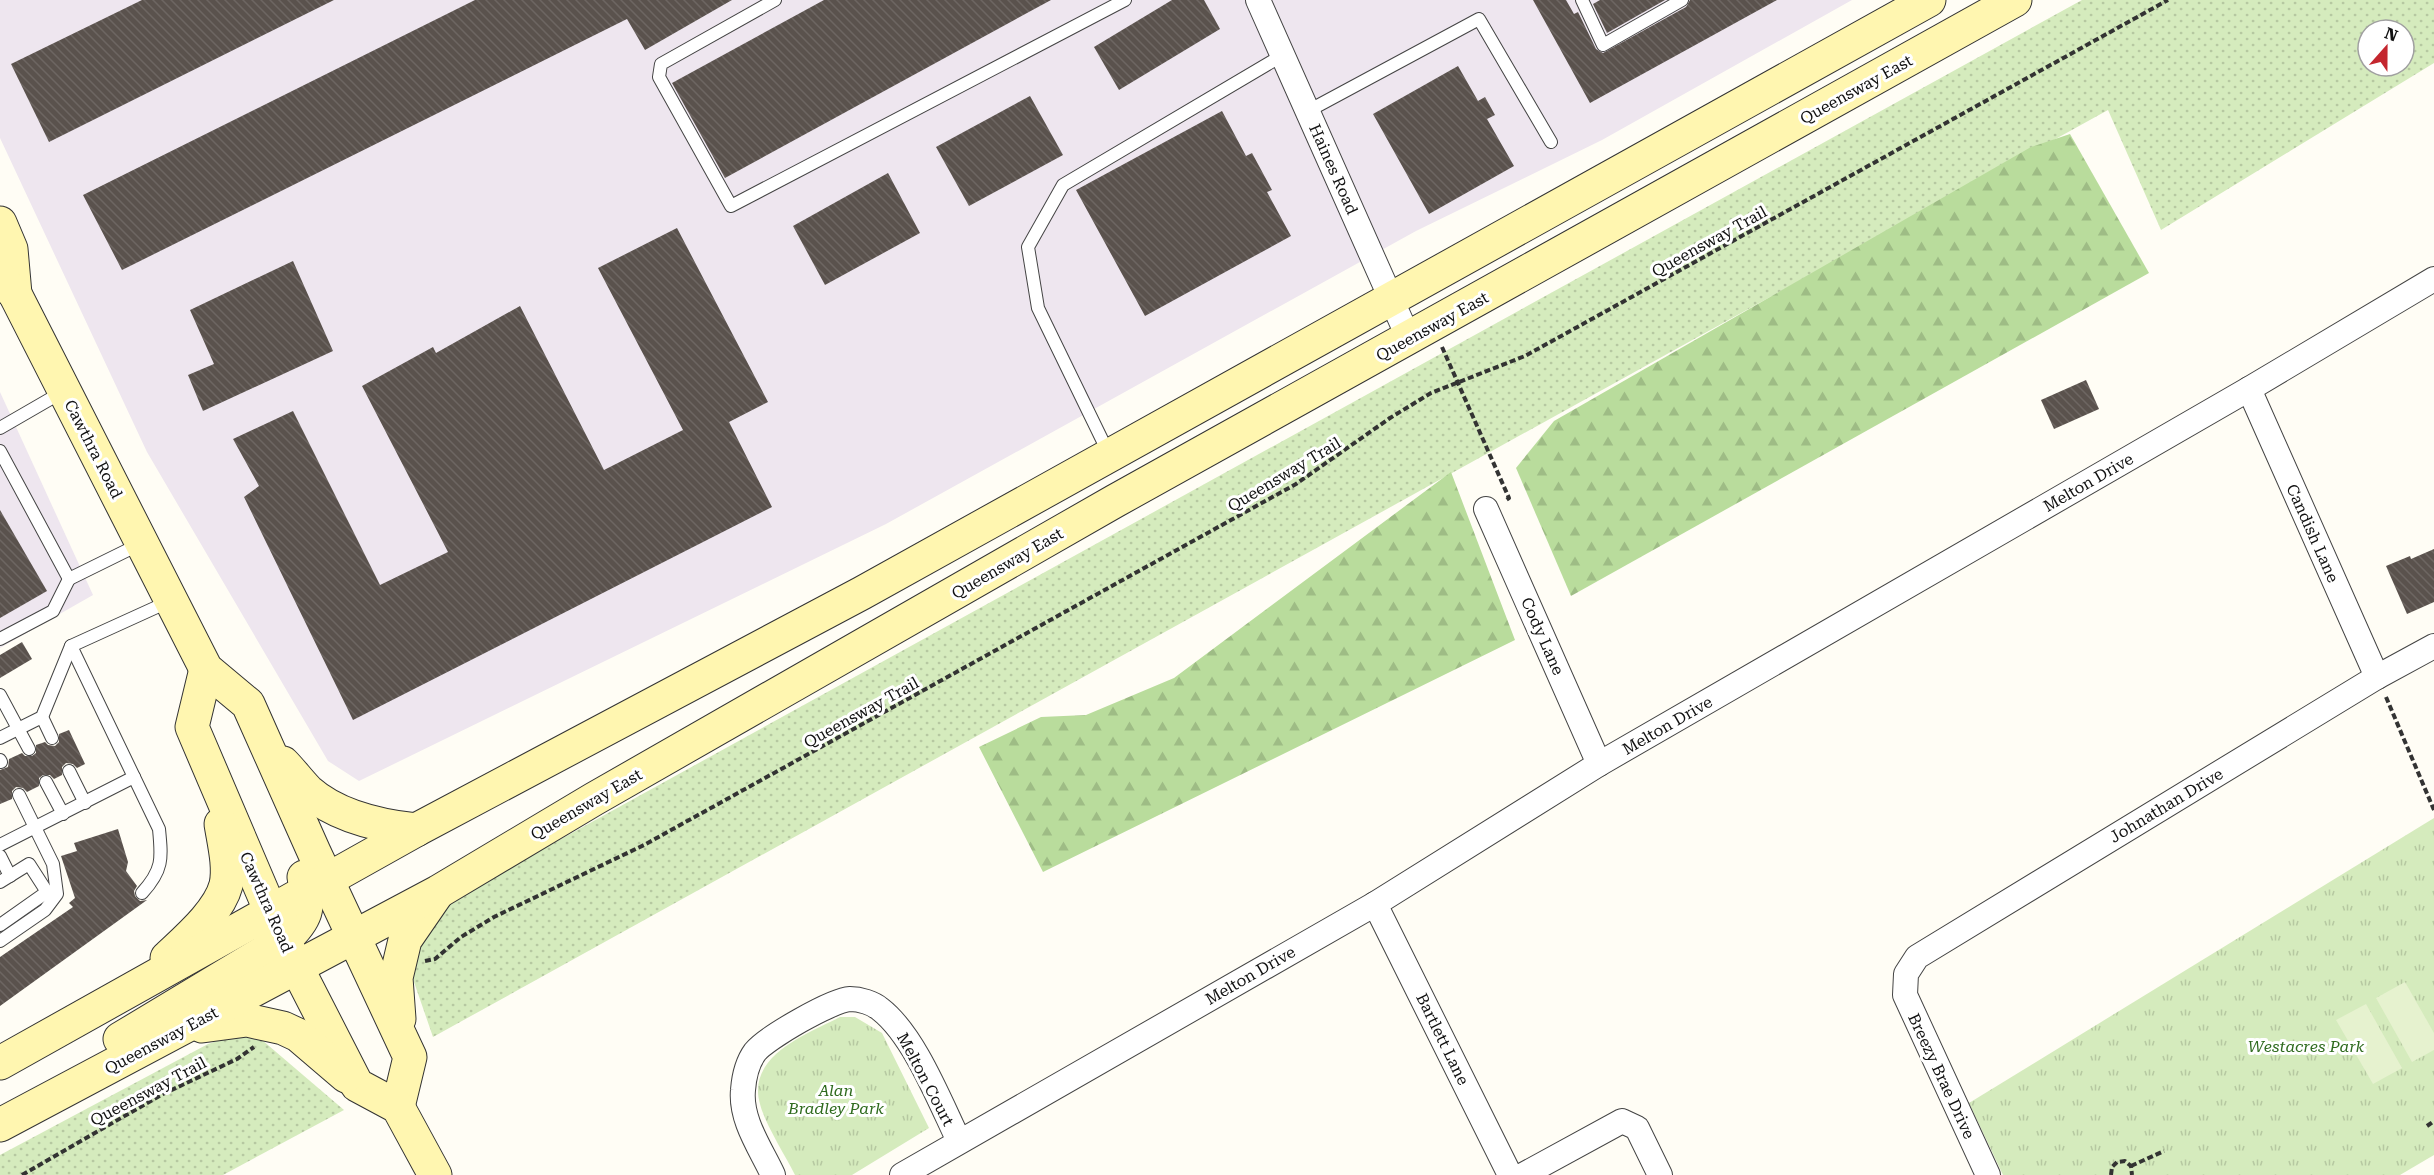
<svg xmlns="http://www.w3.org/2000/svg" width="2434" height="1175" font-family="'Roboto Serif',serif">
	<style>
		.industrial { fill: #eee6ef }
		.grass { fill: url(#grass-dots); fill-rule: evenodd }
		.forest { fill: url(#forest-firs) }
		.park { fill: url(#park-tufts) }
		.pitch { fill: #e6f2cf }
		.building { fill: url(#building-back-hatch) }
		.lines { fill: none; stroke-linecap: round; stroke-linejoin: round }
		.service-casing { stroke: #444; stroke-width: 14 }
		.minor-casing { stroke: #444; stroke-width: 26 }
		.secondary-casing { stroke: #333; stroke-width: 35 }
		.path { stroke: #333; stroke-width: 4; stroke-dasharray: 6 3; stroke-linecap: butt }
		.service { stroke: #fff; stroke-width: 12 }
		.minor { stroke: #fff; stroke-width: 24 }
		.secondary { stroke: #fff6b0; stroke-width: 33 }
		.labels { text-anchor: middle; stroke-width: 6; stroke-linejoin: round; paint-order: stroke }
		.street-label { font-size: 16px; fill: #111; stroke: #fff }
		.park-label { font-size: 16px; font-style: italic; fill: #2f6b1f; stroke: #fff }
	</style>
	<defs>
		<pattern id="grass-dots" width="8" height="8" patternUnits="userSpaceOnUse" patternTransform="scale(1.5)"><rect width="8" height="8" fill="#d5ebbd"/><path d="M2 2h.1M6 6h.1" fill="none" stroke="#b6c8a1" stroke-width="1.8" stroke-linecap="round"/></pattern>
		<pattern id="forest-firs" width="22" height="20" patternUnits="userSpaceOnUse" patternTransform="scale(1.5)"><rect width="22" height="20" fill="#b9dc9c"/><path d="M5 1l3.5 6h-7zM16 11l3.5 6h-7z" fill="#9ebc85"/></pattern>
		<pattern id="park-tufts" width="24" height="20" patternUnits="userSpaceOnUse" patternTransform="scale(1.5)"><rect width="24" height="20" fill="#d5ebbd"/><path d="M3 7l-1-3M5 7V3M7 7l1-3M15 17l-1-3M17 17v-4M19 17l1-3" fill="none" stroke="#b6c8a1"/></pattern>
		<pattern id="building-back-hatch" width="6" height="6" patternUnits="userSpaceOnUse" patternTransform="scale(1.5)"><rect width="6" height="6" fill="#5a524d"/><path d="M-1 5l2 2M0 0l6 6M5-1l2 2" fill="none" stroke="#6d6662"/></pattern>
	</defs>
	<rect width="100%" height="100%" fill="#fffdf5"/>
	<g class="industrial">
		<path d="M0 0H1852L1602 140 1416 231 886 524 359 781 328 761 147 452 0 138Z"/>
		<path d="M0 392 93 595 0 648Z"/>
	</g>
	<g class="grass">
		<path d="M2082 0H2434V63L2161 230 2108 110 433 1037 396 930ZM2368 30H2404V66H2368Z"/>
		<path d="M255 1034 344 1110 223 1175H0V1155L208 1044 230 1037Z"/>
	</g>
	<g class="forest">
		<path d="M2070 134 2149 273 1571 596 1516 468 1554 421 2031 147Z"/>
		<path d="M1451 472 1515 640 1043 872 979 747 1041 717 1086 715 1174 678Z"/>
	</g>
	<g class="park">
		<path d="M2434 818V1155L2400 1175H2003L1969 1103Z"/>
		<path d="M840 1017H855L882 1033 929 1128 852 1175H795C785 1155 765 1124 760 1104 746 1056 807 1034 840 1017Z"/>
	</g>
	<g class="pitch">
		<path d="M2405 982 2434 1033V1050L2412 1062 2376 998Z"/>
		<path d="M2366 1004 2402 1068 2373 1084 2336 1020Z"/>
	</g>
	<g class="building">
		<path d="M142 0H334L49 142 11 64Z"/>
		<path d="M475 0H732L645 50 627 19 122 270 83 195Z"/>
		<path d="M824 0H1051L725 178 672 83Z"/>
		<path d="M1172 0H1204L1220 29 1119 90 1094 47Z"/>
		<path d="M1533 0H1566L1574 14 1578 12 1596 49 1603 53 1686 7 1690 0H1777L1590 103Z"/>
		<path d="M1600 0H1665L1607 33 1593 4Z"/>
		<path d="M1458 66 1478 101 1485 97 1495 115 1487 119 1514 166 1429 214 1373 114Z"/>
		<path d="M1030 96 1063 155 969 206 936 147Z"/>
		<path d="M1222 111 1246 156 1252 153 1272 190 1267 192 1291 236 1145 316 1076 190Z"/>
		<path d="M888 173 920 233 825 285 793 226Z"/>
		<path d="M677 228 768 402 729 422 772 507 353 720 244 497 259 486 233 439 293 411 380 585 448 552 362 386 433 347 436 353 520 306 604 470 683 430 598 268Z"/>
		<path d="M293 261 333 351 203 411 188 375 214 364 190 310Z"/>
		<path d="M2086 380 2099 409 2054 429 2041 400Z"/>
		<path d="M0 510 47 591 0 618Z"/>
		<path d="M2434 549V602L2407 614 2386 566 2410 556 2411 559Z"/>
		<path d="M22 642 32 659 0 678V655Z"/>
		<path d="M69 730 85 764 77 768 73 764 66 763 62 767V775L54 779 50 775H43L39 778V786L27 792 23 788 16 787 12 791V799L0 804V770L8 767 9 759 22 753 25 756H32L36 753V745L45 742 48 745 55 746 59 742V734Z"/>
		<path d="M118 829 128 862 126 871 137 886 134 891 135 896 140 901 147 900 0 1006V957L73 907 69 903 75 898 61 856 77 851 74 843Z"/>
	</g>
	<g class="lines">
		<defs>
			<g id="service">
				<path d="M775 0 661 64 659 77 731 206 1125 0"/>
				<path d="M1582 0 1603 45 1682 0"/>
				<path d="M1308 111 1479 19 1551 142"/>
				<path d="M0 428 64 391"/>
				<path d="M0 451 69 579 140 544"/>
				<path d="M1109 454 1038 308 1028 247 1063 185 1283 55"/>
				<path d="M0 639 53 611 69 579"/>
				<path d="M0 695 29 749"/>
				<path d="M42 717 52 738"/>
				<path d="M0 738 42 717 71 646"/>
				<path d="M0 760 1 762"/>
				<path d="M69 771 85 803"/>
				<path d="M46 782 63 814"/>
				<path d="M0 845 134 777"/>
				<path d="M0 856 10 876"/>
				<path d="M0 882 29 864 47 892 0 925"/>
				<path d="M142 893C163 870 162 859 159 829L71 646 170 601"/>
				<path d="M0 941 45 910 57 894 53 864 19 795"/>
			</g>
			<g id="minor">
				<path d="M1258 0 1409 339"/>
				<path d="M2249 389 2377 677"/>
				<path d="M1486 509 1599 764"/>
				<path d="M1375 904 1510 1175"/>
				<path d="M773 1175C761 1149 740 1120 743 1090 744 1077 747 1063 755 1052 766 1038 832 1000 850 999 860 999 873 1003 880 1009 914 1035 940 1102 959 1141"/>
				<path d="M902 1175 1375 904 1599 764 2249 389 2434 279"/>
				<path d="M1523 1175 1622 1121 1637 1128 1660 1175"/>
				<path d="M1988 1175 1905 995 1906 974 1917 957 2377 677 2434 646"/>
			</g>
			<g id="secondary">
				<path d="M0 223 11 249 15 294"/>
				<path d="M0 278 15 294 206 669 248 704 314 852 410 1057 398 1107"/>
				<path d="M206 669 192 727 271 912 296 966 357 1085 398 1107 435 1175"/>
				<path d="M283 763C292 772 299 782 308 791 336 816 380 826 416 830"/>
				<path d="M167 958C187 939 219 912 226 885 230 866 224 843 221 824"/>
				<path d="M399 1019 396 978 405 940 436 895"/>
				<path d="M202 1026 247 1020 283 1028 298 1035 346 1076"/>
				<path d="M120 1039 284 940C307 919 310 908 304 877"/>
				<path d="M0 1063 416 830 862 593 1929 0"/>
				<path d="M0 1125 438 892 594 799 1115 501 2015 0"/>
			</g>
		</defs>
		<use href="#service" class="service-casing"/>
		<use href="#minor" class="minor-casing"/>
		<use href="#secondary" class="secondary-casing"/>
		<g class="path">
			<path d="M1442 347 1509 498 1506 500"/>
			<path d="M2386 697 2434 810"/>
			<path d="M425 961 435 959 461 937 494 917 644 845 1296 484 1390 418 1431 393 1525 356 2168 0"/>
			<path d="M2427 1126 2434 1121"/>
			<path d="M2131 1166 2164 1151"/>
			<path d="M22 1175 161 1095 237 1059 254 1047"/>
			<path d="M2111 1175 2112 1167 2117 1162 2125 1161 2131 1166 2132 1175"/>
		</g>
		<use href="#service" class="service"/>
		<use href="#minor" class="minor"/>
		<use href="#secondary" class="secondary"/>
	</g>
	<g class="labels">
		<g class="street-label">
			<text transform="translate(1856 89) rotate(-29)" y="6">Queensway East</text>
			<text transform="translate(1334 169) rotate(66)" y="6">Haines Road</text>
			<text transform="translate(1709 241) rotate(-29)" y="6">Queensway Trail</text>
			<text transform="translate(1432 326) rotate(-29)" y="6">Queensway East</text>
			<text transform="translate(94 449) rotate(63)" y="6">Cawthra Road</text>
			<text transform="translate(1284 474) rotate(-31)" y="6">Queensway Trail</text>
			<text transform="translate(2088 482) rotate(-30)" y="6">Melton Drive</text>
			<text transform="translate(2313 533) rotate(66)" y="6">Candish Lane</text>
			<text transform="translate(1007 563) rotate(-30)" y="6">Queensway East</text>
			<text transform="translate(1543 636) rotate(66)" y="6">Cody Lane</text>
			<text transform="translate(861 712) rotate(-29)" y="6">Queensway Trail</text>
			<text transform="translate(1667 725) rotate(-30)" y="6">Melton Drive</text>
			<text transform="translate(586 804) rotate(-30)" y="6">Queensway East</text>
			<text transform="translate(2166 805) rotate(-31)" y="6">Johnathan Drive</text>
			<text transform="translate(267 902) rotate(66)" y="6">Cawthra Road</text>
			<text transform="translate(1250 975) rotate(-30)" y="6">Melton Drive</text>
			<text transform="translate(1443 1039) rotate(64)" y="6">Bartlett Lane</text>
			<text transform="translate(161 1040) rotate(-28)" y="6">Queensway East</text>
			<text transform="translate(1942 1076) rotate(65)" y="6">Breezy Brae Drive</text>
			<text transform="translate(926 1079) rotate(62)" y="6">Melton Court</text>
			<text transform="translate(148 1091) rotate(-28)" y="6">Queensway Trail</text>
		</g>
		<g class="park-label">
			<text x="2306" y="1052">Westacres Park</text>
			<text x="836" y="1096">Alan<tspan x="836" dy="18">Bradley Park</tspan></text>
		</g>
	</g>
	<g transform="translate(2386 48) rotate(21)"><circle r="28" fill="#ffffff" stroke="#a0a0a0" stroke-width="1.5"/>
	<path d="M0-4.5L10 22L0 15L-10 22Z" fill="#c4262e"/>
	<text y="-9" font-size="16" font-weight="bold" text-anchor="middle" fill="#111111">N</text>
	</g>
</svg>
